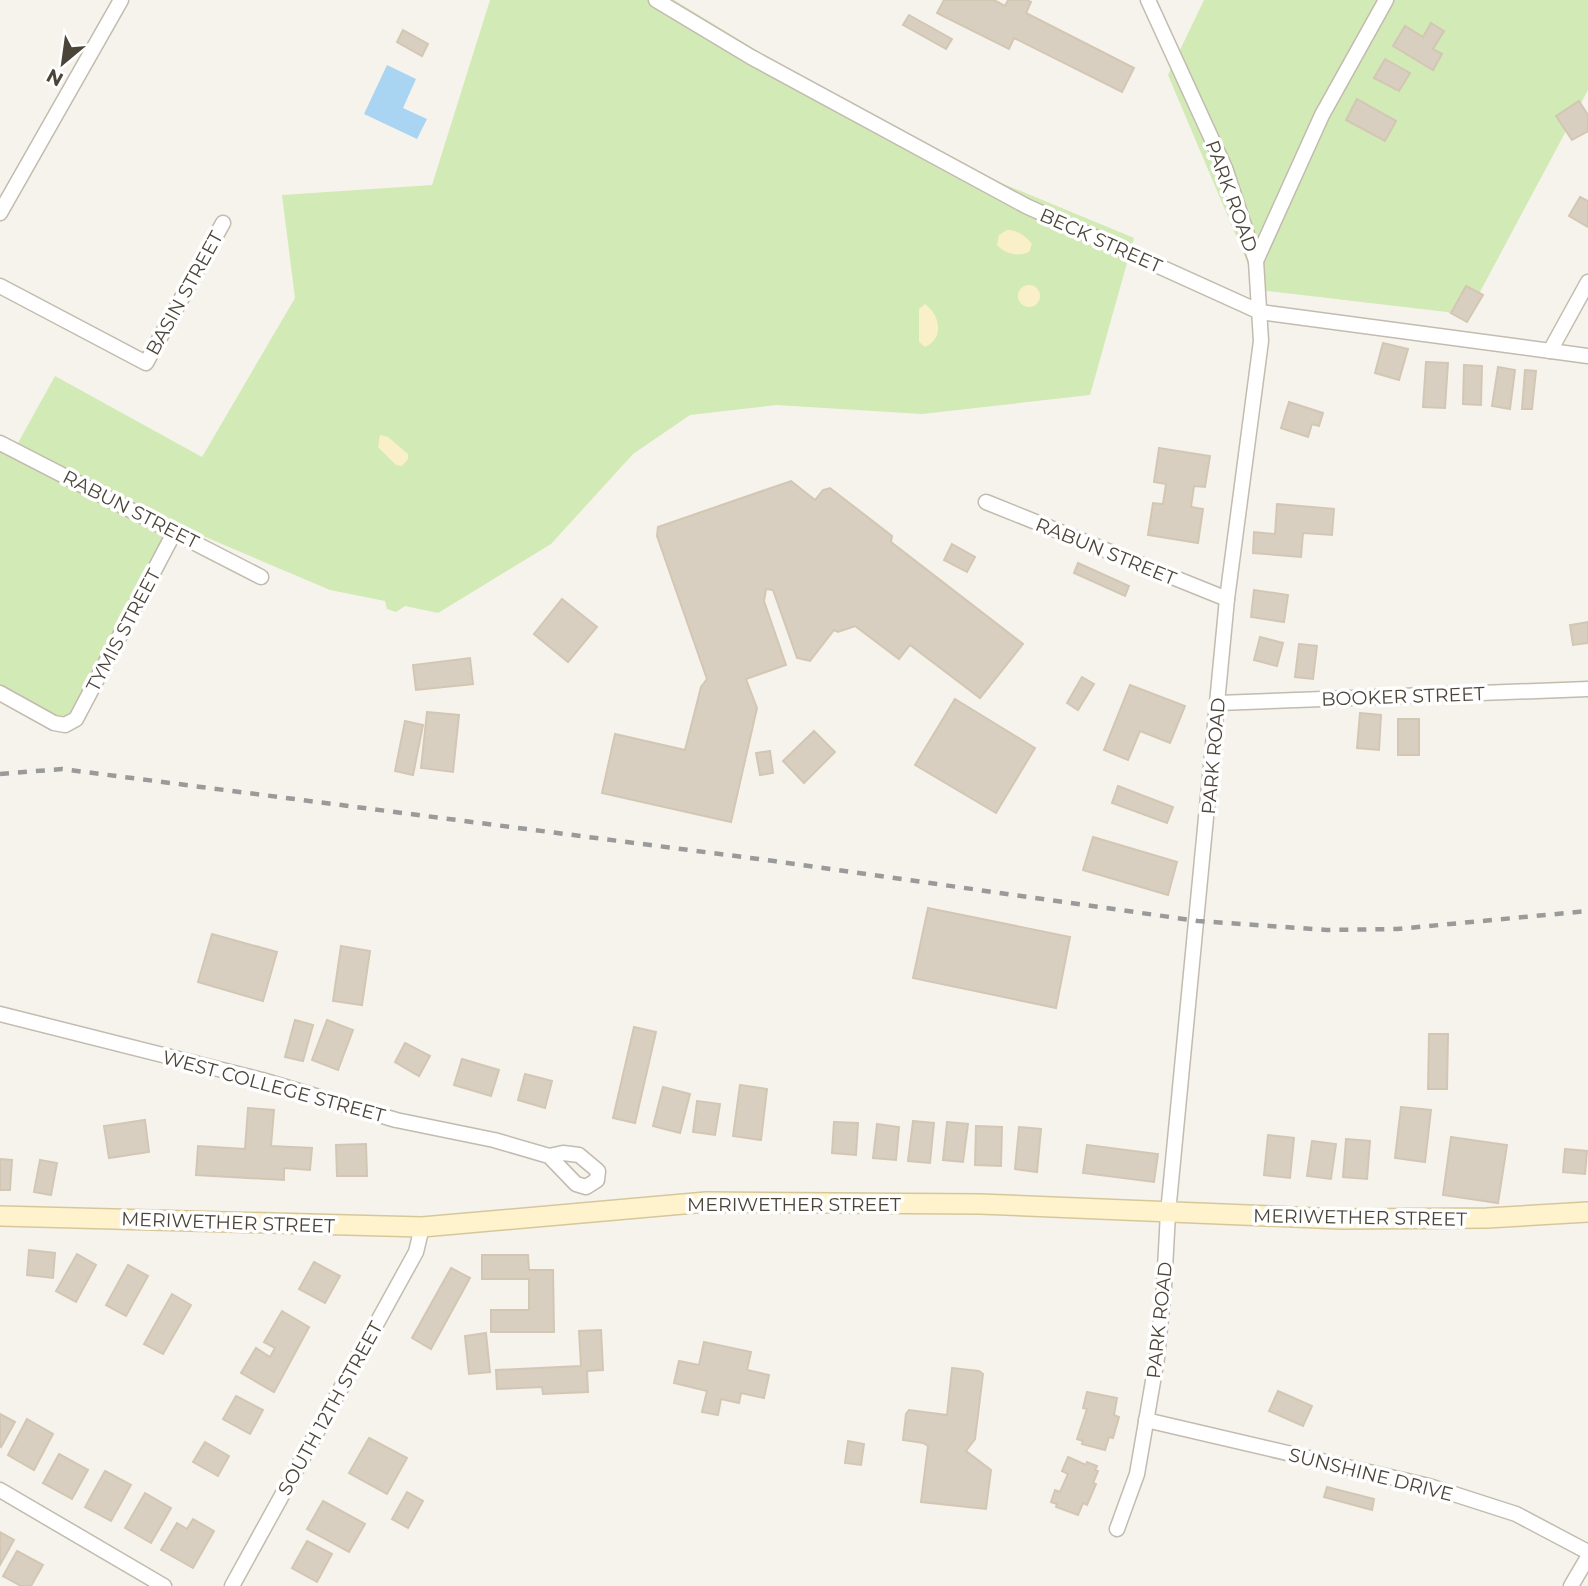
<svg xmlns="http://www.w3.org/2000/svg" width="1588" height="1586" font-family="Montserrat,sans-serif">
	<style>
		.green { fill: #d2eab5 }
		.sand { fill: #f9efc9 }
		.water { fill: #a9d4f2 }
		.building { fill: #d8cfc1; stroke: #d3c7b4; stroke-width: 2 }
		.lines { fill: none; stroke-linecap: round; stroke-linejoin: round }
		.street-casing { stroke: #c2bbae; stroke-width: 17 }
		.secondary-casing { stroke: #d6c79b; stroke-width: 22 }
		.street { stroke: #fff; stroke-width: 14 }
		.secondary { stroke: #fff3cd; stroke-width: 19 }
		.rail { stroke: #9a9a9a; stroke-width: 4.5; stroke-dasharray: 9 9; stroke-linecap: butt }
		.labels { text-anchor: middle; stroke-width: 7; stroke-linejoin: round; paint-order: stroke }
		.street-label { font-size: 19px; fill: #4b4439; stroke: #fff }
	</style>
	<rect width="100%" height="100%" fill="#f6f3ec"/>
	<g class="green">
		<path d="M490 0H674L917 148 1134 238 1090 395 922 414 776 405 690 415 633 454 551 544 438 613 405 606 396 612 387 609 385 601 330 590 175 524 65 726 0 690V435L18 443 55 376 202 457 295 298 282 195 432 185Z"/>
		<path d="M1204 0H1588V90L1466 318 1447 312 1259 290 1168 75Z"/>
	</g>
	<g class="sand">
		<path d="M1007 230C1017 230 1025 235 1032 244L1029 252C1018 257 1005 254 997 245L999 235Z"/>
		<circle cx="1029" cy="296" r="11"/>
		<path d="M925 304C940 315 945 338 925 347L919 342V309Z"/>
		<path d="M380 435 388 437 408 454V459L402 466 396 465 378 447Z"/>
	</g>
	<path class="water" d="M387 65 416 79 403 108 427 119 417 139 364 114Z"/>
	<g class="building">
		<path d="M944 0H994L1005 6 1008 0H1027L1031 2 1026 13 1134 68 1122 92 1014 38 1009 49 937 13Z"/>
		<path d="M909 15 952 39 946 49 903 25Z"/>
		<path d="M1431 23 1444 31 1433 49 1442 54 1433 70 1393 46 1405 26 1423 37Z"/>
		<path d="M403 30 428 44 422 56 397 42Z"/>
		<path d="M1385 59 1410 73 1399 91 1374 78Z"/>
		<path d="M1357 99 1396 121 1385 141 1346 120Z"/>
		<path d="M1579 101 1588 115V131L1572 140 1556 116Z"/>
		<path d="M1580 197 1588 201V227L1569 216Z"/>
		<path d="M1466 286 1483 295 1467 322 1451 313Z"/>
		<path d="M1383 343 1408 349 1399 380 1375 373Z"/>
		<path d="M1426 362 1448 363 1445 408 1423 407Z"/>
		<path d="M1464 365 1482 366 1481 405 1463 404Z"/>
		<path d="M1498 367 1515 370 1510 409 1492 406Z"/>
		<path d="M1525 370 1536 371 1532 409H1522Z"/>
		<path d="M1289 402 1323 413 1319 426 1312 424 1308 437 1281 428Z"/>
		<path d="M1159 448 1210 456 1205 487 1194 486 1191 507 1203 509 1198 543 1148 535 1153 503 1163 504 1166 484 1154 482Z"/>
		<path d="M791 481 815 500 823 490 830 488 892 536 891 542 1023 644 980 698 910 645 899 659 855 626 838 632 834 630 810 661 797 658 773 590 766 589 764 601 786 665 746 679 757 708 731 822 602 793 615 734 685 750 701 687 707 679 657 536 658 527Z"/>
		<path d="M1277 504 1334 509 1332 535 1303 533 1301 557 1253 553 1254 532 1275 534Z"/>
		<path d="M952 544 975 557 967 572 944 560Z"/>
		<path d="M1078 563 1129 586 1125 596 1074 573Z"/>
		<path d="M1254 590 1288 595 1284 622 1251 617Z"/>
		<path d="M562 599 597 627 568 662 534 634Z"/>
		<path d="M1588 622V643L1573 645 1570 625Z"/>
		<path d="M1260 637 1283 643 1277 666 1254 660Z"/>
		<path d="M1299 644 1317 646 1313 679 1295 677Z"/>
		<path d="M470 658 473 684 416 690 413 665Z"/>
		<path d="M1082 677 1094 684 1078 710 1067 703Z"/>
		<path d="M1130 685 1185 706 1170 743 1140 731 1128 760 1104 750Z"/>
		<path d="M955 699 1035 748 996 813 915 765Z"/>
		<path d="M427 712 459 715 453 772 421 768Z"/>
		<path d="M1360 713 1381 715 1379 750 1357 748Z"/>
		<rect x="1398" y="719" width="21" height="36"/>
		<path d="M405 721 423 725 413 775 395 771Z"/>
		<path d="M814 731 835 752 804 783 783 761Z"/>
		<path d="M770 751 773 773 760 775 756 753Z"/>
		<path d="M1118 786 1173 807 1167 823 1112 803Z"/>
		<path d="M1093 837 1177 862 1168 895 1083 870Z"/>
		<path d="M928 908 1070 937 1056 1008 913 978Z"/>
		<path d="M212 934 277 952 263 1001 198 982Z"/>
		<path d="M341 946 370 951 362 1005 333 1001Z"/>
		<path d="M295 1020 313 1025 303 1061 285 1057Z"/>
		<path d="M327 1020 353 1030 338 1070 312 1060Z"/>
		<path d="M634 1027 656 1032 635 1123 613 1118Z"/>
		<path d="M1429 1034H1448L1447 1089H1428Z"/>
		<path d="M405 1043 430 1056 419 1076 395 1062Z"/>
		<path d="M462 1059 499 1070 491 1096 454 1085Z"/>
		<path d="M525 1074 552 1081 545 1108 518 1100Z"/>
		<path d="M740 1085 767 1089 761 1140 733 1136Z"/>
		<path d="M663 1087 690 1094 680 1133 653 1126Z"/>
		<path d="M697 1101 720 1104 715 1135 693 1132Z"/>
		<path d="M1401 1107 1431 1110 1425 1162 1395 1158Z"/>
		<path d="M248 1108 274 1110 271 1146 312 1148 310 1170 284 1168V1180L196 1175 198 1146 245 1149Z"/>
		<path d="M145 1120 149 1152 109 1158 104 1126Z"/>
		<path d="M913 1121 934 1123 930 1163 908 1161Z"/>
		<path d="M834 1122 858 1123 856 1155 832 1153Z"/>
		<path d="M947 1122 968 1124 963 1162 943 1160Z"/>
		<path d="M877 1124 899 1127 896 1160 873 1158Z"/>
		<path d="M976 1126 1002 1127 1001 1166 975 1165Z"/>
		<path d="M1019 1127 1041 1129 1037 1172 1015 1169Z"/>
		<path d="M1268 1135 1294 1138 1290 1178 1264 1175Z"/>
		<path d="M1451 1137 1507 1145 1498 1203 1443 1195Z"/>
		<path d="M1346 1139 1370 1141 1367 1179 1343 1177Z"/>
		<path d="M1312 1141 1336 1144 1331 1179 1307 1176Z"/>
		<path d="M366 1144 367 1176H337L336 1145Z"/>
		<path d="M1087 1145 1158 1154 1154 1182 1083 1173Z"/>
		<path d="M1565 1149 1587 1151 1585 1174 1563 1172Z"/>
		<path d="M0 1159 12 1160 10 1190H0Z"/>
		<path d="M40 1160 57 1163 51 1195 34 1192Z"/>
		<path d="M29 1250 55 1253 53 1278 27 1275Z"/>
		<path d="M77 1254 96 1265 76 1302 56 1291Z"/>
		<path d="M482 1255H528L529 1270H553L554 1332H491V1310H529V1279H482Z"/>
		<path d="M314 1262 340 1276 325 1303 299 1289Z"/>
		<path d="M128 1265 148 1276 126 1316 106 1305Z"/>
		<path d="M451 1268 470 1278 431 1349 412 1338Z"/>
		<path d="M172 1294 191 1305 163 1354 144 1344Z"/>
		<path d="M282 1311 309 1327 274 1392 241 1373 256 1348 270 1357 275 1348 264 1342Z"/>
		<path d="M601 1330 603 1370 587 1371 588 1392 543 1394 542 1387 497 1389 496 1370 581 1366 579 1331Z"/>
		<path d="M486 1333 490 1372 469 1374 465 1336Z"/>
		<path d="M704 1342 751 1352 747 1370 769 1375 764 1398 741 1393 739 1403 721 1399 718 1415 702 1412 707 1391 674 1383 679 1361 699 1365Z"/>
		<path d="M952 1368 979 1371 983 1374 975 1439 966 1451 991 1470 986 1509 921 1502 928 1446 923 1443 903 1440 906 1414 909 1410 947 1415Z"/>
		<path d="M1278 1391 1312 1406 1303 1426 1269 1411Z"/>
		<path d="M1087 1392 1117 1398 1114 1415 1119 1417 1113 1438 1109 1437 1105 1450 1082 1444 1083 1441 1077 1439 1087 1409 1083 1408Z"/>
		<path d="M236 1396 263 1410 250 1434 223 1419Z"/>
		<path d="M0 1414 15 1422 1 1447 0 1446Z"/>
		<path d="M27 1419 53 1434 34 1470 8 1455Z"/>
		<path d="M369 1438 407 1458 387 1494 349 1473Z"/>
		<path d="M848 1441 864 1444 861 1465 845 1463Z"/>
		<path d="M205 1442 229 1456 218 1476 193 1462Z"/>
		<path d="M59 1454 88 1470 72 1499 43 1483Z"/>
		<path d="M1068 1457 1086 1465 1087 1462 1097 1466 1095 1470 1098 1471 1093 1483 1096 1484 1087 1505 1083 1503 1078 1515 1056 1507 1057 1504 1051 1502 1055 1490 1060 1492 1068 1474 1062 1471Z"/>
		<path d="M105 1471 131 1485 111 1521 85 1507Z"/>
		<path d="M1327 1487 1374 1499 1372 1510 1324 1497Z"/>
		<path d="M407 1492 423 1501 408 1528 392 1519Z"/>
		<path d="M145 1493 171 1508 151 1543 125 1528Z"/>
		<path d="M323 1501 365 1524 349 1552 307 1529Z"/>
		<path d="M193 1519 214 1531 193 1568 161 1550 177 1523 187 1529Z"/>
		<path d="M0 1532 14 1540 0 1565Z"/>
		<path d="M307 1541 332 1554 317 1582 292 1568Z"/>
		<path d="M17 1551 43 1565 31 1586H21L3 1576Z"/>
	</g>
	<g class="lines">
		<defs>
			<g id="street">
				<path d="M656 0 751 57 1026 206 1260 312 1588 356"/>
				<path d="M0 213 121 0"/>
				<path d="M1256 261 1322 115 1386 0"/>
				<path d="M0 286 146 363 223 223"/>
				<path d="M1550 351 1588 282"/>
				<path d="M0 443 261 577"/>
				<path d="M986 502 1227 599"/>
				<path d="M0 693 54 723 65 725 76 719 175 531"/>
				<path d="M1218 703 1588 689"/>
				<path d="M0 1014 262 1080 396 1120 494 1140 549 1156 563 1153 579 1155 598 1171 597 1180 586 1187 576 1184 549 1156"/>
				<path d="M1146 1420 1429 1486 1516 1514 1588 1552"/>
				<path d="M0 1490 164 1586"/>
				<path d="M1117 1529 1137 1474 1157 1358 1164 1287 1168 1213 1227 599 1261 341 1256 261 1225 168 1148 0"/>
				<path d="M232 1586 416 1252 422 1227"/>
				<path d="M1571 1586 1588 1557"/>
			</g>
			<path id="secondary" d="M0 1216 422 1227 706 1202 980 1204 1341 1219 1487 1218 1588 1212"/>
		</defs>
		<use href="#street" class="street-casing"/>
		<use href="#secondary" class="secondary-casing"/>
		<use href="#street" class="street"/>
		<use href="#secondary" class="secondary"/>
		<path class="rail" d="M0 774 62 769 774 861 1198 921 1327 930 1397 929 1588 911"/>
	</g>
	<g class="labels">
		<g class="street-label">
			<text transform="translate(1232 196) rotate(70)" y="7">PARK ROAD</text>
			<text transform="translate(1101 240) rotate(24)" y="7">BECK STREET</text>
			<text transform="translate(184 293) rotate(-61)" y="7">BASIN STREET</text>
			<text transform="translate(131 509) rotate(27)" y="7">RABUN STREET</text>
			<text transform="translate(1106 551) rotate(22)" y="7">RABUN STREET</text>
			<text transform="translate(123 630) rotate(-62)" y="7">TYMIS STREET</text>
			<text transform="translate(1403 696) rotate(-2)" y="7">BOOKER STREET</text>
			<text transform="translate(1213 756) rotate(-85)" y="7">PARK ROAD</text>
			<text transform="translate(274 1086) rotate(15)" y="7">WEST COLLEGE STREET</text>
			<text x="794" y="1211">MERIWETHER STREET</text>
			<text transform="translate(1360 1217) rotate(1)" y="7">MERIWETHER STREET</text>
			<text transform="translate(228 1222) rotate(2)" y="7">MERIWETHER STREET</text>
			<text transform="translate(1159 1320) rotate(-84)" y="7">PARK ROAD</text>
			<text transform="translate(330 1408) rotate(-61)" y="7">SOUTH 12TH STREET</text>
			<text transform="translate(1371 1474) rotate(14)" y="7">SUNSHINE DRIVE</text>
		</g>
	</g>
	<g transform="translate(63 63) rotate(209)" stroke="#ffffff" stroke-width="5" paint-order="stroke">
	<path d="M0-5L12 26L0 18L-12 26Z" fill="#4b4439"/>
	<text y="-10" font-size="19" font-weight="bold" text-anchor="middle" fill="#4b4439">N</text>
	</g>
</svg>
